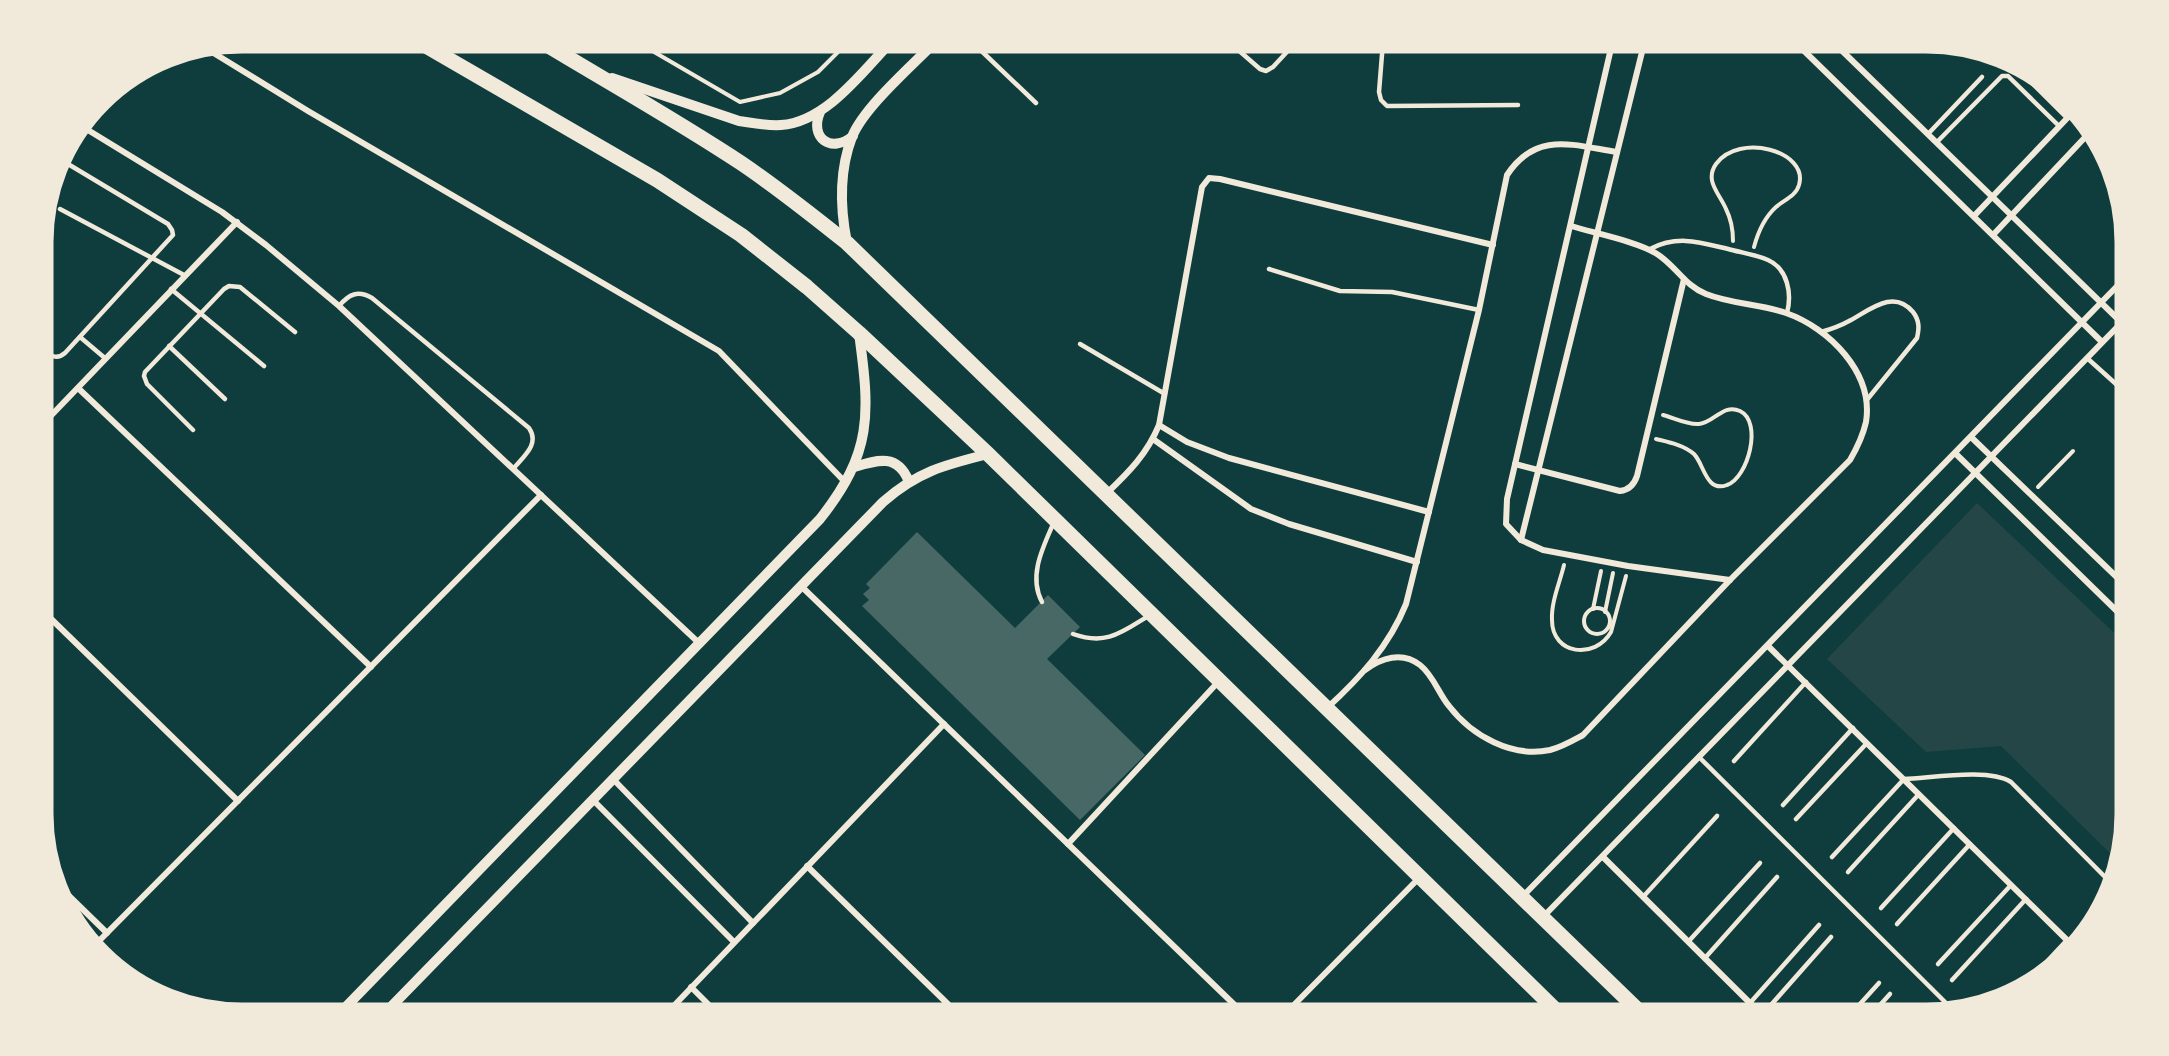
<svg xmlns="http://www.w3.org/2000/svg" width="2169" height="1056" font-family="'Roboto Condensed',sans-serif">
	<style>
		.green { fill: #244646 }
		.building { fill: #486865 }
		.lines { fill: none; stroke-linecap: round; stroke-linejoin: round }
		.path { stroke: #f1e9da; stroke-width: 4 }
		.service { stroke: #f1e9da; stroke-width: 4.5 }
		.minor { stroke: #f1e9da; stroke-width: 6 }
		.tertiary { stroke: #f1e9da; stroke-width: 10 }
		.primary { stroke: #f1e9da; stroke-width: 15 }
		.rim { fill: none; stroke: #f1e9da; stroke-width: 3 }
	</style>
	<rect width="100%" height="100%" fill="#0f3d3e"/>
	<path class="green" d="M1977 503 2127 645V814L2116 859 2001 746 1926 752 1827 659Z"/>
	<path class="building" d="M917 532 1015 628 1048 595 1080 627 1047 659 1145 755 1080 820 862 606 869 600 863 594 870 588 866 584Z"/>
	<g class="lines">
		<g class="path">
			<path d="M637 42 740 102 780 93 818 72 848 42"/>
			<path d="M1733 241C1733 230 1731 219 1726 209 1720 194 1704 181 1716 164 1739 132 1809 151 1799 185 1796 196 1784 200 1776 207 1765 217 1758 232 1754 247"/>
			<path d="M1656 439C1668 442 1684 445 1694 454 1704 464 1706 493 1727 485 1748 478 1763 422 1740 411 1723 403 1714 423 1699 424 1687 425 1674 418 1663 415"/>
			<path d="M2038 487 2073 451"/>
			<path d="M1564 565C1560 582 1551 602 1552 620 1552 655 1595 660 1611 632L1626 576"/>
			<circle cx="1597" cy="621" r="13"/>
			<path d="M1593 609 1601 571"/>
			<path d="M1605 612 1613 573"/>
		</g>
		<g class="service">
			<path d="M972 42 1036 103"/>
			<path d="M1229 42 1260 69 1266 71 1273 67 1296 42"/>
			<path d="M1383 42 1379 92 1381 100 1387 106 1518 105"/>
			<path d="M2011 62 2067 118"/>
			<path d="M1928 134 1982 77"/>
			<path d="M1937 142 2002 76H2008L2059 126"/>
			<path d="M60 209 184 275"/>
			<path d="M1650 249C1679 234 1702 243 1732 250 1743 253 1757 255 1768 260 1788 269 1792 294 1787 313"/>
			<path d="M1269 269 1340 291 1392 292 1479 310"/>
			<path d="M171 289 264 366"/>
			<path d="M339 306C349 294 358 290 372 298L529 428C540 444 524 456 513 469"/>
			<path d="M1821 332C1832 329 1842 325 1851 320 1871 309 1894 289 1913 312 1920 321 1919 329 1917 338L1866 401"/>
			<path d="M80 337 106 359"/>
			<path d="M1080 344 1165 394"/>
			<path d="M169 346 225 399"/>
			<path d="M43 350C50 356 57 360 65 353L173 235 172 230 168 224 63 161"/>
			<path d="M2087 358 2126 393"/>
			<path d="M193 430 147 384 144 376 145 372 224 289 229 286 240 287 295 332"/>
			<path d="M1042 602C1028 576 1043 547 1054 522"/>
			<path d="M1073 634C1107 646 1122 632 1150 615"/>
			<path d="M1699 757 1952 1009"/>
			<path d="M1734 761 1806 682"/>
			<path d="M1783 805 1853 728"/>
			<path d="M1796 819 1867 743"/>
			<path d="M1832 857 1904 779C1932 778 1988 768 2011 782L2111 883"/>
			<path d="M1848 872 1919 794"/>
			<path d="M1643 897 1717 816"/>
			<path d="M1881 908 1954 828"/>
			<path d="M1897 924 1970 844"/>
			<path d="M1688 942 1760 863"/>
			<path d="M1705 958 1777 877"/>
			<path d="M1938 964 2011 885"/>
			<path d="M1952 980 2026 899"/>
			<path d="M2026 984 2067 940"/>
			<path d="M1750 1003 1819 925"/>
			<path d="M1763 1014 1831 937"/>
			<path d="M1851 1014 1879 983"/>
			<path d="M1872 1014 1890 994"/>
		</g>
		<g class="minor">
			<path d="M1403 42 1457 45 1692 42"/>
			<path d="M1795 42 2102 342"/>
			<path d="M1833 42 2121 322"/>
			<path d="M1612 44 1507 499 1506 524 1521 540 1543 550 1628 566 1730 580"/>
			<path d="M207 49 308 111 719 351 845 482"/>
			<path d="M83 127 222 212 266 245 339 306 699 643"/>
			<path d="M1974 216 2074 111"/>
			<path d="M1993 235 2090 132"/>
			<path d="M78 388 371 667"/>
			<path d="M43 424 237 222"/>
			<path d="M1159 425 1187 442 1229 458 1429 512"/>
			<path d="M1971 437 2126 586"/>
			<path d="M1153 439 1251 509 1289 524 1417 562"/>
			<path d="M1955 453 2126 620"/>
			<path d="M1515 464 1620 491C1629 490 1634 485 1637 476L1684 279"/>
			<path d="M1107 493C1129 472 1147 454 1159 425L1202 187 1209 178 1220 179 1493 245"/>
			<path d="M1521 540 1644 44"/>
			<path d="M801 586 1244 1014"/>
			<path d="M43 611 238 801"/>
			<path d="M1768 646 2070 943"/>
			<path d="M1365 670C1381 658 1402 651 1420 665 1433 675 1439 694 1449 706 1472 736 1512 758 1550 750 1562 747 1572 741 1583 735L1730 580 1850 460C1857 448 1863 435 1866 422 1874 373 1829 328 1786 313 1760 304 1731 304 1706 294 1685 286 1676 266 1657 254 1639 242 1594 233 1571 226"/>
			<path d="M1327 708C1360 678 1389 646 1406 604L1479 310 1507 175C1536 131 1572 145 1617 152"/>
			<path d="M613 779 753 923"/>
			<path d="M593 800 734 942"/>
			<path d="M1068 844 1220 680"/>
			<path d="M1603 857 1761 1014"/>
			<path d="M807 866 958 1014"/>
			<path d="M66 893 107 933"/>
			<path d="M1523 896 2125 278"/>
			<path d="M1543 917 2126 318"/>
			<path d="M95 945 541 495"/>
			<path d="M691 987 718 1014"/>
			<path d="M666 1014 944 724"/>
			<path d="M1285 1014 1420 877"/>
		</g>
		<g class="tertiary">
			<path d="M612 78 739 121C753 123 767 126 781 125 826 122 862 72 891 42"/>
			<path d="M820 112C809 138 831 154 853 136"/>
			<path d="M847 243C840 208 839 171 852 137 864 107 912 66 935 42"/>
			<path d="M854 467C877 460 898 453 909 482"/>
			<path d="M339 1014 820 519C873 452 870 414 859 333"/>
			<path d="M384 1014 883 502C917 472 944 465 988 454"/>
		</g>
		<g class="primary">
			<path d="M419 42 657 180 741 235 807 287 859 333 988 454 1560 1014"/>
			<path d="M542 42C608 82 676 120 741 163 778 188 812 215 847 243L1642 1014"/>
		</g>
	</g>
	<path d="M0 0H2169V1056H0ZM242 52H1926A190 190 0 0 1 2116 242V814A190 190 0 0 1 1926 1004H242A190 190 0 0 1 52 814V242A190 190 0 0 1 242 52Z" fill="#f1e9da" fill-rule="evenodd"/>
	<path class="rim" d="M242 52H1926A190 190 0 0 1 2116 242V814A190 190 0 0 1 1926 1004H242A190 190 0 0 1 52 814V242A190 190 0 0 1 242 52Z"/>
</svg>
